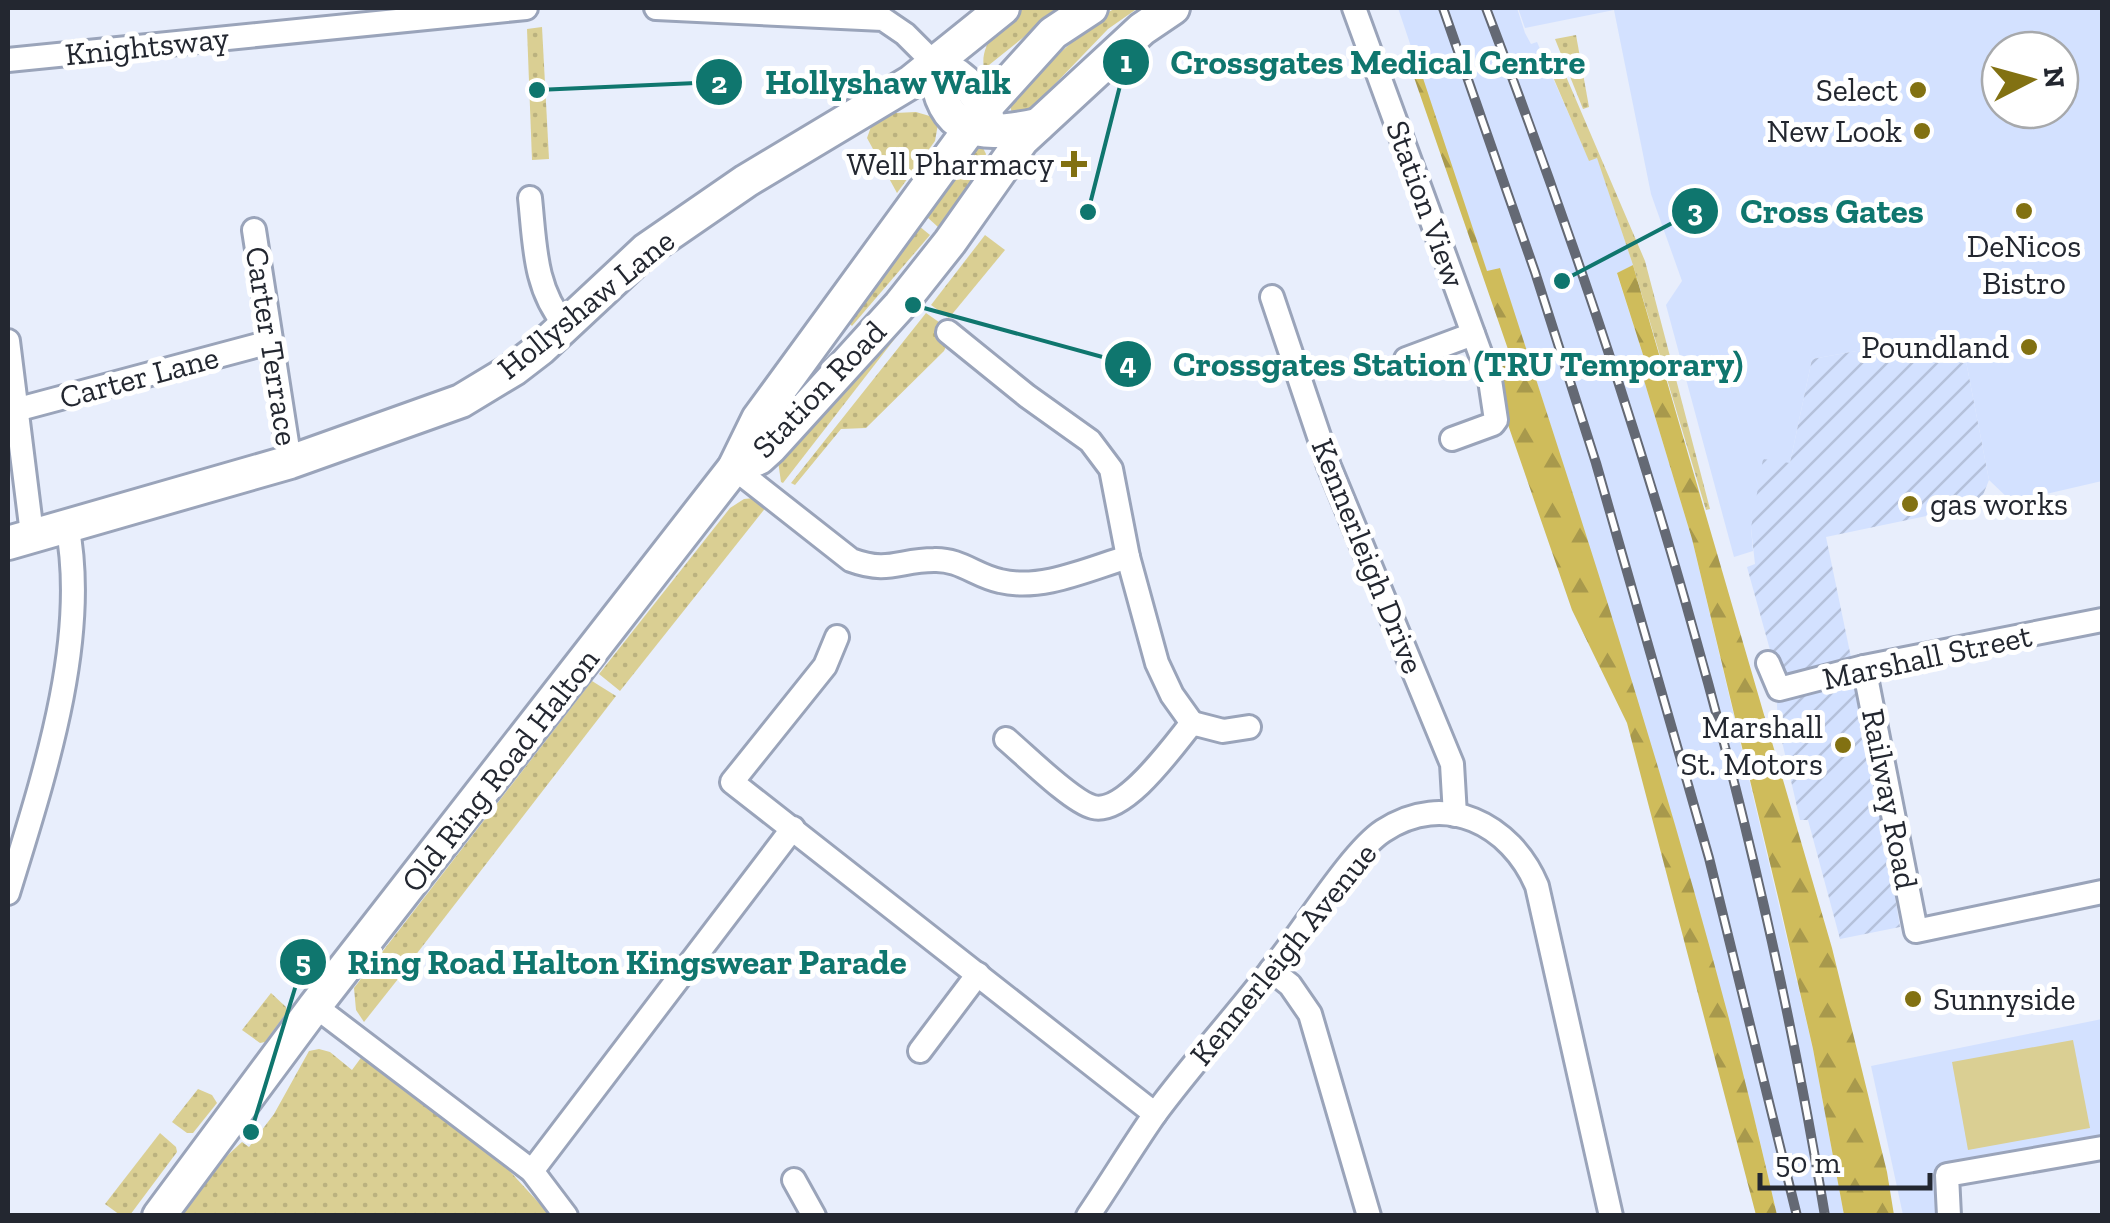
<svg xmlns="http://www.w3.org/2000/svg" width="2110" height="1223" font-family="'Zilla Slab',serif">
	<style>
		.built { fill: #d3e1ff; fill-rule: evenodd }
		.industrial { fill: url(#industrial-furrows) }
		.grass { fill: url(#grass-dots) }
		.forest { fill: url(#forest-firs) }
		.garden { fill: #dacf93 }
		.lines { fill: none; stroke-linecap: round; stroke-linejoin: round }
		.street-casing { stroke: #9aa4ba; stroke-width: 28 }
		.secondary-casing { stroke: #9aa4ba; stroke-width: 38 }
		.street { stroke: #fff; stroke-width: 22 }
		.secondary { stroke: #fff; stroke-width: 32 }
		.rail-casing { stroke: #646974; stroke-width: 10 }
		.rail { stroke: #fff; stroke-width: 6; stroke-dasharray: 19; stroke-linecap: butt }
		.poi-dot { fill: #827112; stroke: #fff; stroke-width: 4 }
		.labels { text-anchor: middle; stroke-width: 10; stroke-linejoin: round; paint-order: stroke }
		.street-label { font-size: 32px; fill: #232730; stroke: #fff }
		.poi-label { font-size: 32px; fill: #232730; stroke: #fff; text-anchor: end }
		.leader { fill: none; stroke: #0f766e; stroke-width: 4 }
		.callout-dot { fill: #0f766e; stroke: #fff; stroke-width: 4 }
		.mark-label { font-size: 30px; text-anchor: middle; font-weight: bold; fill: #fff }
		.callout-label { font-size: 35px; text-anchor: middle; font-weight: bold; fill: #0f766e; stroke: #fff; stroke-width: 10; stroke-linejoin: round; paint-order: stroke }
	</style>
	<defs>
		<pattern id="industrial-furrows" width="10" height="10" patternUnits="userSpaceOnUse" patternTransform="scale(2.5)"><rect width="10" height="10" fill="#d3e1ff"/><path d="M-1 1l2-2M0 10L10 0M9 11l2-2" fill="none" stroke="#b5c1db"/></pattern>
		<pattern id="grass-dots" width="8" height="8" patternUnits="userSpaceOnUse" patternTransform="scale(2.5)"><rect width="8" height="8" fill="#dacf93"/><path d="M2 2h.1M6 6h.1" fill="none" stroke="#bbb27f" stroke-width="1.8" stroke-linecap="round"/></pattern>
		<pattern id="forest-firs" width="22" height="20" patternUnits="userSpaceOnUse" patternTransform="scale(2.5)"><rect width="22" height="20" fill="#cfbc5b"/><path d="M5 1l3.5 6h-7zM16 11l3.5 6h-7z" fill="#a8994c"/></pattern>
	</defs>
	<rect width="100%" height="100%" fill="#e8eefc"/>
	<g class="built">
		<path d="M1398 8H1517L1525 33 1531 44 1537 42 1589 160 1597 157 1633 265 1617 274 1645 361 1643 377 1692 539 1813 1049 1844 1215H1777L1758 1133 1675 826 1548 417 1499 268 1487 272Z"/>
		<path d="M1518 8H2102V481L2012 502 1989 480 1964 351 1941 336 1812 359 1790 463 1751 528 1753 551 1734 557 1666 305 1682 281 1651 194 1614 10 1525 28ZM2000 50H2060V110H2000Z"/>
		<path d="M2102 1019V1148L1948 1175 1949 1215H1903L1871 1066Z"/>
	</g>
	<path class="industrial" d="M1941 336 1964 351 1989 480 1979 505 1826 537 1874 768 1900 927 1840 939 1808 820H1800L1778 724 1775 668 1747 567 1755 564 1751 528 1763 459 1790 463 1812 359Z"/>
	<g class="grass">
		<path d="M1024 8H1060L984 69C979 40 1004 25 1024 8Z"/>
		<path d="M1116 8H1138L1108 29 1029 111 1012 114 1010 105 1019 89 1103 15Z"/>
		<path d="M542 27 549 159 532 160 527 29Z"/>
		<path d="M1576 35 1589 107 1583 109 1555 39Z"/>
		<path d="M1559 60 1645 261 1710 509 1706 510 1633 265 1597 158 1589 161 1547 63Z"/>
		<path d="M916 112 933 117 938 124 935 141 897 193 867 138 872 124 895 113Z"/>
		<path d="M975 148H983L986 154 981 174 938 227 927 217Z"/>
		<path d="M919 226 930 235 852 326 847 321Z"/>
		<path d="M985 235 1005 250 949 318 931 305Z"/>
		<path d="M952 265 783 483 781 482 777 454Z"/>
		<path d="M926 313 946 327 948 342 944 351 866 428 841 429 795 485 791 483Z"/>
		<path d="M764 497 771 501 620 691 599 674 730 508 744 499Z"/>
		<path d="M592 681 616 696 401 974 379 956Z"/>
		<path d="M373 963 381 966 398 979 364 1022 356 1010 354 988Z"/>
		<path d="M271 993 286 1007 287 1012 265 1042 260 1043 242 1030Z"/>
		<path d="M319 1049 330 1052 352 1070 363 1055 506 1167 550 1215 171 1216 193 1187 242 1142 249 1147 274 1114 309 1051Z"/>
		<path d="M198 1089 212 1095 217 1103 193 1133H187L172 1122Z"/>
		<path d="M160 1133 176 1147 177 1152 130 1215H120L105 1204Z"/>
	</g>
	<g class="forest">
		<path d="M1416 57 1487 271 1500 268C1601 580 1705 895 1777 1215H1756L1627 723 1572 610 1487 364 1510 355 1408 60Z"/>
		<path d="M1633 265 1832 948 1887 1172 1894 1215H1844L1813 1049 1779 901 1692 539 1643 377 1645 361 1617 273Z"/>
	</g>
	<path class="garden" d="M2073 1040 2090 1128 1968 1150 1952 1062Z"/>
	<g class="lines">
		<defs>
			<g id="street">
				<path d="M656 8 883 19 905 34 935 64"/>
				<path d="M1354 8 1490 380 1496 420 1493 424 1452 439"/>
				<path d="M8 60 526 8"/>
				<path d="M530 198C535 245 534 288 565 325"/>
				<path d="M254 230 290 462"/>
				<path d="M1272 297 1329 466 1452 764 1455 815"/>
				<path d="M948 332 1027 396 1090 441 1111 469 1128 557 1157 663 1172 695 1192 723"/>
				<path d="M8 341 32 534"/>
				<path d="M1406 359 1473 334"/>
				<path d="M8 412 270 342"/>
				<path d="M734 468 851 560C889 574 899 560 934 560 960 559 976 576 1000 581 1042 591 1088 569 1128 557"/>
				<path d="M837 637 825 666 732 782 1155 1114"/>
				<path d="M1768 663 1779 689 1864 667 2102 620"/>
				<path d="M1864 667 1916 931 2102 892"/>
				<path d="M1006 739C1025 755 1072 802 1093 807 1125 815 1173 746 1192 723L1223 731 1249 727"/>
				<path d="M8 893C42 782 90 641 67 525"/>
				<path d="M1271 970 1290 985 1310 1014 1369 1216"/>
				<path d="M315 1006 532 1171 566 1216"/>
				<path d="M920 1051 978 974"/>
				<path d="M532 1171 793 828"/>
				<path d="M794 1180 814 1216"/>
				<path d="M1088 1216C1111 1182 1132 1147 1155 1114 1197 1057 1246 1005 1288 948 1311 918 1354 850 1383 831 1445 790 1511 824 1537 886L1611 1216"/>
				<path d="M1949 1216 1947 1175 2102 1148"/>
			</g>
			<g id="secondary">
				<path d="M935 64C940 135 978 138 1038 125"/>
				<path d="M935 64C967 76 982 97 991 129"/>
				<path d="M734 468 759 458 770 448 900 305 950 242 1022 140 1142 29 1173 8"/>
				<path d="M8 543 290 462 461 401 514 369 540 349 646 250 746 181 911 82 1003 8"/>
				<path d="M159 1216 315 1006 734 468 758 419 985 108 1053 33 1091 8"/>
			</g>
		</defs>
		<use href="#street" class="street-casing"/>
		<use href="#secondary" class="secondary-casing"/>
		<use href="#street" class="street"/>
		<use href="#secondary" class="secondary"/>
		<defs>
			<g id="rail">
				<path d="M1443 8 1535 272 1596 463 1709 858 1797 1216"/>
				<path d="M1486 8C1635 399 1757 802 1825 1216"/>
			</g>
		</defs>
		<use href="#rail" class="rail-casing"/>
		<use href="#rail" class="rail"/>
	</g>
	<g class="poi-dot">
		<circle cx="1918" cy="90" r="10"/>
		<circle cx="1922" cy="131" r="10"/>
		<path d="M1069 149h10v10h10v10h-10v10h-10v-10h-10v-10h10z"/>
		<circle cx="2024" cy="211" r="10"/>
		<circle cx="2029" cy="347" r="10"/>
		<circle cx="1910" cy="504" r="10"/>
		<circle cx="1843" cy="745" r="10"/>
		<circle cx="1913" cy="999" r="10"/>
	</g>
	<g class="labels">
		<g class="street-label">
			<text transform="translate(147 46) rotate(-6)" y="11">Knightsway</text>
			<text transform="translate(1426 204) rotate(70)" y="11">Station View</text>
			<text transform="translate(586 304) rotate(-39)" y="11">Hollyshaw Lane</text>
			<text transform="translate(272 346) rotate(81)" y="11">Carter Terrace</text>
			<text transform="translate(139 377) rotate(-15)" y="11">Carter Lane</text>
			<text transform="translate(819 389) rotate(-46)" y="11">Station Road</text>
			<text transform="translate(1368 556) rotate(68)" y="11">Kennerleigh Drive</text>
			<text transform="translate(1927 657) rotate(-12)" y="11">Marshall Street</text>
			<text transform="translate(500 770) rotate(-52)" y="11">Old Ring Road Halton</text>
			<text transform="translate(1890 799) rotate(79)" y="11">Railway Road</text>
			<text transform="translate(1283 954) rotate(-51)" y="11">Kennerleigh Avenue</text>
		</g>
		<g class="poi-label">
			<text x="1898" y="101">Select</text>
			<text x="1902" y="142">New Look</text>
			<text x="1054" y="175">Well Pharmacy</text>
			<text x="2024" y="257" text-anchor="middle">DeNicos<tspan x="2024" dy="37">Bistro</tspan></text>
			<text x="2009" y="358">Poundland</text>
			<text x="1930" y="515" text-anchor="start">gas works</text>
			<text x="1823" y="738">Marshall<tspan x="1823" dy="37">St. Motors</tspan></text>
			<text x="1933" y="1010" text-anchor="start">Sunnyside</text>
		</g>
	</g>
	<path class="leader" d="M1088 212L1126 62M537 90L719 82M1562 281L1695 211M913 305L1128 364M251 1132L303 962"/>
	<g class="callout-dot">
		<circle cx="1088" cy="212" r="10"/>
		<circle cx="537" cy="90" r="10"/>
		<circle cx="1562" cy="281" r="10"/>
		<circle cx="913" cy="305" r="10"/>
		<circle cx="251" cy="1132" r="10"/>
		<circle cx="1126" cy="62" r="25"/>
		<circle cx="719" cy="82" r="25"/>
		<circle cx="1695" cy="211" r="25"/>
		<circle cx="1128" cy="364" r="25"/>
		<circle cx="303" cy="962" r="25"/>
	</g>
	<g class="mark-label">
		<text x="1126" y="72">1</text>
		<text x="719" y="93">2</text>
		<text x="1695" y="221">3</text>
		<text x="1128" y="374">4</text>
		<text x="303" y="972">5</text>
	</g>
	<g class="callout-label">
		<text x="1378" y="74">Crossgates Medical Centre</text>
		<text x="888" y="94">Hollyshaw Walk</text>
		<text x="1832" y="223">Cross Gates</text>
		<text x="1458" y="376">Crossgates Station (TRU Temporary)</text>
		<text x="627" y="974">Ring Road Halton Kingswear Parade</text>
	</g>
	<rect width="2110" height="1223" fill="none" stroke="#232730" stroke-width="20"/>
	<g transform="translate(2030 80) rotate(84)"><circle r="48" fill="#ffffff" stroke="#a7a9ac" stroke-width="2.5"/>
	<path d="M0-8L18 38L0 25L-18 38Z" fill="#827112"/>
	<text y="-15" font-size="28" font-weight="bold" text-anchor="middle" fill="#232730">N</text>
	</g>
	<path d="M1760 1173v15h170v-15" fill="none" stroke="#232730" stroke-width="5"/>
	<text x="1775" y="1173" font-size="30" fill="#232730" stroke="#ffffff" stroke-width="8" paint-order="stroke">50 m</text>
</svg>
